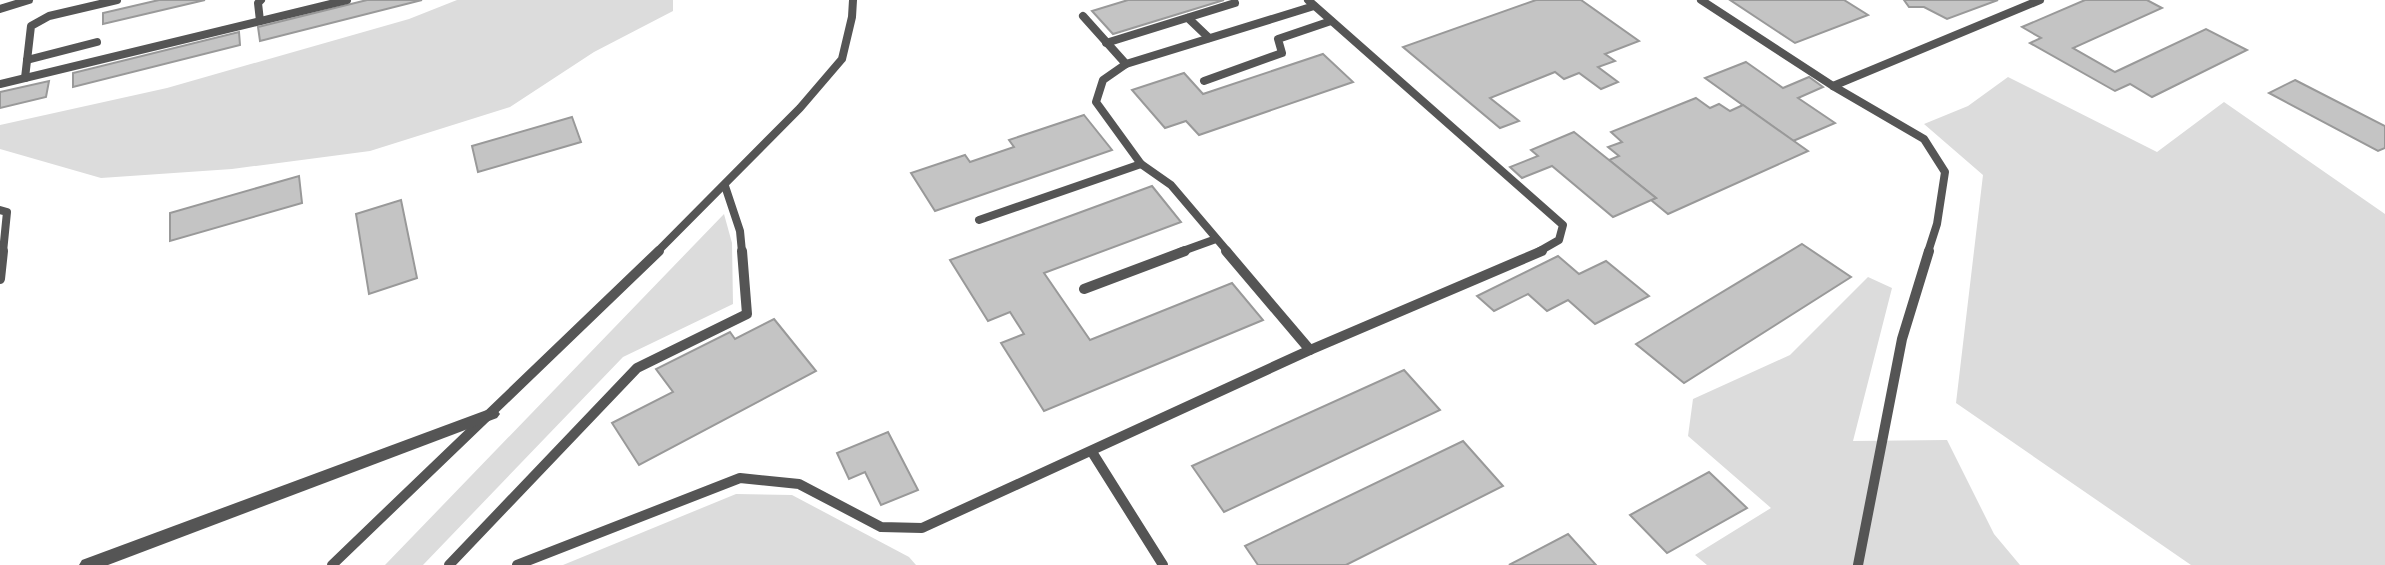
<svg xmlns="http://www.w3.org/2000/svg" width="2385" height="565" font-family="'Open Sans',sans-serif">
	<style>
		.green { fill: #dcdcdc }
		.building { fill: #c4c4c4; stroke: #999; stroke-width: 2 }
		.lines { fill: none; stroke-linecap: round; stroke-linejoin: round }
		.service-far1 { stroke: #555; stroke-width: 8 }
		.service { stroke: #555; stroke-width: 10 }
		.minor { fill: #555; fill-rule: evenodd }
	</style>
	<rect width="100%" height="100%" fill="#fff"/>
	<g class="green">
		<path d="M457 0H673V11L594 52 510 107 370 151 232 169 101 178 0 149V125L167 88 409 19Z"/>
		<path d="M2008 77 2157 152 2224 102 2385 214V565H2191L1956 403 1983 175 1924 124 1968 106Z"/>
		<path d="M724 214 732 243 733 304 623 357 423 565H385Z"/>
		<path d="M1868 277 1892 288 1853 441 1947 440 1994 534 2020 565H1707L1695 555 1771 508 1688 436 1693 399 1790 355Z"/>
		<path d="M736 494 792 495 909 557 916 565H563Z"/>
	</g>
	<g class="building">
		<path d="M159 0H205L103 24V13Z"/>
		<path d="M367 0H422L260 41 258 27Z"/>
		<path d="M1128 0H1224L1113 34 1092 11Z"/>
		<path d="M1536 0H1581L1639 41 1605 54 1615 61 1598 67 1618 82 1601 89 1579 73 1564 79 1555 72 1490 98 1519 121 1500 128 1403 47Z"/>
		<path d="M1730 0H1844L1868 15 1795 43Z"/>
		<path d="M1904 0H1998L1947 19 1924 7H1909Z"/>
		<path d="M2085 0H2147L2162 8 2073 48 2115 72 2206 29 2247 50 2152 97 2130 84 2115 91 2030 43 2041 38 2022 27Z"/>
		<path d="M239 32 240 45 73 87V73Z"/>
		<path d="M1323 54 1353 82 1199 135 1186 121 1165 128 1132 90 1184 73 1203 94Z"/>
		<path d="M1746 62 1783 88 1809 77 1823 87 1798 98 1835 123 1793 141 1705 78Z"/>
		<path d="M2295 80 2385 126V148L2378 151 2269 93Z"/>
		<path d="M49 81 46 97 0 108V92Z"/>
		<path d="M1696 98 1710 108 1719 104 1730 111 1743 105 1808 151 1668 214 1651 200 1656 198 1609 160 1619 156 1608 147 1622 142 1611 132Z"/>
		<path d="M1084 115 1112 150 935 211 911 173 965 155 970 162 1014 147 1009 140Z"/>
		<path d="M572 117 581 142 478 172 472 146Z"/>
		<path d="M1574 132 1609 160 1656 198 1613 217 1552 166 1522 178 1510 167 1538 156 1531 150Z"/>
		<path d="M299 176 302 203 170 241V213Z"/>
		<path d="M1152 186 1181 222 1044 273 1090 340 1232 283 1263 320 1044 411 1001 343 1024 334 1010 312 988 321 950 260Z"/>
		<path d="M401 200 417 278 369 294 356 214Z"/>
		<path d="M1802 244 1851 277 1684 383 1636 344Z"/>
		<path d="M1558 256 1579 274 1606 261 1649 296 1595 324 1568 300 1547 311 1528 294 1494 311 1477 296Z"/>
		<path d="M774 319 816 371 639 465 612 423 673 392 656 369 730 332 735 339Z"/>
		<path d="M1404 370 1440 410 1224 512 1192 466Z"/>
		<path d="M888 432 918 490 881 505 865 472 849 479 837 453Z"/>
		<path d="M1463 441 1503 486 1346 565H1258L1245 546Z"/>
		<path d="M1709 472 1747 508 1667 553 1630 515Z"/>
		<path d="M1568 534 1596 565H1509Z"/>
	</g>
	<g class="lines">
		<g class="service-far1">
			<path d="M1308 0 1563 225 1559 240 1538 252"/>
			<path d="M1701 0 1833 86 1924 139 1945 172 1937 224 1928 252"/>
			<path d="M0 9 29 0"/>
			<path d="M1083 16 1126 64"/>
			<path d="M1188 18 1209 38"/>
			<path d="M260 21 258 3 261 0"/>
			<path d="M1106 43 1235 3"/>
			<path d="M27 60 97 42"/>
			<path d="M25 78 31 26 49 16 117 0"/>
			<path d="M1204 81 1282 53 1278 39 1331 21"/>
			<path d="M0 84 347 0"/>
			<path d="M1833 86 2040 0"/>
			<path d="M1141 164 1171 185 1228 252"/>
			<path d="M725 186 740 231 742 252"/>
			<path d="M0 210 7 212 3 252"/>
			<path d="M979 220 1141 164 1096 102 1103 80 1126 64 1314 6"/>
			<path d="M657 252 800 108 842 59 852 17 853 0"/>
			<path d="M1180 252 1216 239"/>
		</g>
		<g class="service">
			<path d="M1226 251 1310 350"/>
			<path d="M0 279 3 251"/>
			<path d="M1084 289 1185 251"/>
			<path d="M1092 452 1163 565"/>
			<path d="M332 565 659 251"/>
			<path d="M449 565 637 368 747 314 742 251"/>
			<path d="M517 565 740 478 799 484 881 527 922 528 1310 350 1542 251"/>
			<path d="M1858 565 1902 339 1929 251"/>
		</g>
		<path class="minor" d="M492 408 497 410 500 414 497 418 108 565H79L82 560Z"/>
	</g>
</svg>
